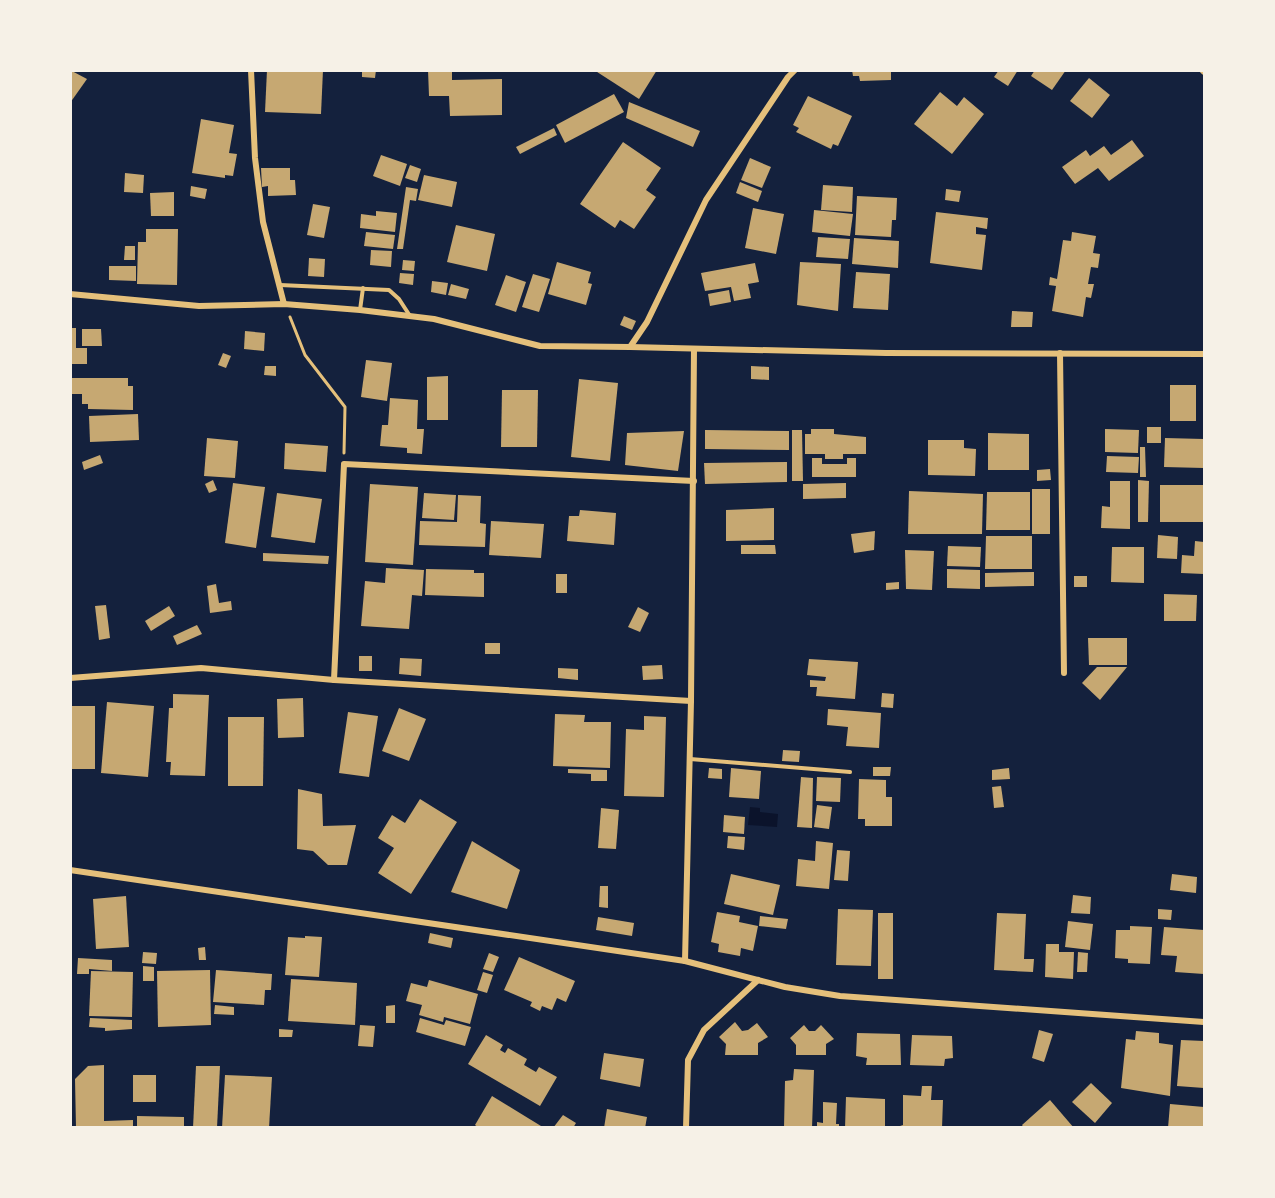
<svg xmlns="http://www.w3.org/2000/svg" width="1275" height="1198" font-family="Signika,sans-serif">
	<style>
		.water { fill: #0b132b }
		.building { fill: #c6a872 }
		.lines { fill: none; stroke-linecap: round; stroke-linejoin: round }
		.path { stroke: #e5c07b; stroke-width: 3 }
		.service { stroke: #e5c07b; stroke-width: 4 }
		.minor { stroke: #e5c07b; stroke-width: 6 }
	</style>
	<rect width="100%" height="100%" fill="#14213d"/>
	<path class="water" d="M750 807 760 808V812L778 814 777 827 748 825Z"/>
	<g class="building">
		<path d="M70 70 87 79 70 103Z"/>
		<path d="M267 70H323L321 114 265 112Z"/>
		<path d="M362 70H376L375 78 362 77Z"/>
		<path d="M428 70H452V80L502 79V115L450 116 449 96H429Z"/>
		<path d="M594 70H657L639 99Z"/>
		<path d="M852 70H891V80L860 81 859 76H853Z"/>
		<path d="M999 70H1018L1008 86 994 77Z"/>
		<path d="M1035 70H1066L1052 90 1031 76Z"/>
		<path d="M1089 78 1110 95 1092 118 1070 101Z"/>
		<path d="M940 92 957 106 964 97 984 114 952 154 914 124Z"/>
		<path d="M614 94 624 112 565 143 556 125Z"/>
		<path d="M808 96 852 116 838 146 833 144 831 149 796 132 799 128 793 125Z"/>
		<path d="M629 102 700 131 693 147 626 118Z"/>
		<path d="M201 119 234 125 229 153 237 154 233 176 225 175V178L192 173Z"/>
		<path d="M554 128 557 135 520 154 516 147Z"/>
		<path d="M1132 140 1144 156 1109 181 1098 168 1075 184 1062 167 1086 150 1090 156 1104 146 1111 155Z"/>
		<path d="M623 142 661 168 646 190 656 197 634 229 620 220 615 228 580 204Z"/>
		<path d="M381 155 407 164 400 186 373 176Z"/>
		<path d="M750 158 771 167 762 188 741 180Z"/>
		<path d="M410 165 421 169 417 182 405 178Z"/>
		<path d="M261 168H290V180H295L296 195 268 196V186L262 187Z"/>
		<path d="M125 173 144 175 143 193 124 192Z"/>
		<path d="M424 175 457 182 452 207 418 200Z"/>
		<path d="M740 182 762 191 758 202 736 193Z"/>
		<path d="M823 185 853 187 852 212 821 210Z"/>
		<path d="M191 186 207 189 205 199 190 196Z"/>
		<path d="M406 187 418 189 416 201 410 200 403 249H397Z"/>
		<path d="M946 189 961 191 959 202 945 200Z"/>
		<path d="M174 192V216H151L150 193Z"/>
		<path d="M857 196 897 198 896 220H892L891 237 855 235Z"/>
		<path d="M313 204 330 207 324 238 307 235Z"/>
		<path d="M753 208 784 214 776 254 745 248Z"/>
		<path d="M814 210 853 214 850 236 812 232Z"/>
		<path d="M376 211 397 213 395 232 360 228 361 214 376 216Z"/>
		<path d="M936 212 988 218 987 229 976 227V234L986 235 982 270 930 263Z"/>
		<path d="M456 225 495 234 487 271 447 262Z"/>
		<path d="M146 229H178L177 285 137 284 138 242H146Z"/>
		<path d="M366 232 395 235 393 249 364 246Z"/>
		<path d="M1072 232 1096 236 1093 253 1100 254 1098 268 1091 267 1088 284H1094L1091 298 1086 297 1083 317 1052 311 1056 286 1049 285 1050 277 1057 279 1063 240 1071 241Z"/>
		<path d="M818 237 850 239 848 259 816 257Z"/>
		<path d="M854 238 899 241 898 268 852 264Z"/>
		<path d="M125 246H135V260H124Z"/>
		<path d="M371 250 392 251 391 267 370 265Z"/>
		<path d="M309 258 325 259 324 277 308 276Z"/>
		<path d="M403 260 415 261 414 271 402 270Z"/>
		<path d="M557 262 591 272 588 283 592 284 586 305 548 294Z"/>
		<path d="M800 262 841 264 838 311 797 305Z"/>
		<path d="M755 263 759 282 748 284 751 298 734 301 731 287 705 291 701 273Z"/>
		<path d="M109 266H136V281L109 280Z"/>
		<path d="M856 272 890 274 888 310 853 308Z"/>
		<path d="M400 273 414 274 413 285 399 283Z"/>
		<path d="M533 274 550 279 539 312 522 307Z"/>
		<path d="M506 275 526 282 516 312 495 305Z"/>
		<path d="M432 281 448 283 446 295 431 292Z"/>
		<path d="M451 284 469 289 466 299 448 295Z"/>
		<path d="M729 290 731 302 710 306 708 294Z"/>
		<path d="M1012 311 1033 312 1032 327H1011Z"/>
		<path d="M624 316 636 321 632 330 620 325Z"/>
		<path d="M70 328H76V348H87V364H70Z"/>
		<path d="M82 329H101L102 346H82Z"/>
		<path d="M245 331 265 333 264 351 244 349Z"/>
		<path d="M223 353 231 356 226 368 218 365Z"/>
		<path d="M366 360 392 363 387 401 361 397Z"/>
		<path d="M265 366H276V376L264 375Z"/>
		<path d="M751 366 769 367V380L751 379Z"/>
		<path d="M448 376V420H427V377Z"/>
		<path d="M70 378H128V386H133V410L88 409V404H82V394H70Z"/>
		<path d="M579 379 618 383 610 461 571 457Z"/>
		<rect x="1170" y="385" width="26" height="36"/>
		<path d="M502 390H538L537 447H501Z"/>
		<path d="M390 398 418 400 417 429H424L422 454 407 453V448L380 446 382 425H388Z"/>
		<path d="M138 414 139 440 90 442 89 416Z"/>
		<rect x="1147" y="427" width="14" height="16"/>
		<path d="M811 429H834V434L866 437V454H843V459H825V454H805V434H811Z"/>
		<path d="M1105 429 1139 430 1138 453 1105 452Z"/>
		<path d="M705 430 789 431V450L705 449Z"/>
		<path d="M792 430H802L803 481H792Z"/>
		<path d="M684 431 678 471 625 465 627 433Z"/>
		<path d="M988 433 1029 434V470H988Z"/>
		<path d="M207 438 238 441 235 478 204 476Z"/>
		<path d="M1165 438 1204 439V468L1164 467Z"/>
		<path d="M928 440H964V448L976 449 975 476 928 475Z"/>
		<path d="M285 443 328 446 326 472 284 469Z"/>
		<path d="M1140 447H1145L1146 477H1140Z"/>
		<path d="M100 455 103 463 84 470 82 462Z"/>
		<path d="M1107 456 1139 457 1138 473 1106 472Z"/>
		<path d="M812 458H822V464H847V458H856V477H812Z"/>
		<path d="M787 462V482L705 484 704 463Z"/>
		<path d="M1050 469 1051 480 1037 481V470Z"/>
		<path d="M213 480 217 490 209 493 205 484Z"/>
		<path d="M1138 480 1149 481 1148 522H1138Z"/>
		<path d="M1110 481H1130V529L1101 528 1102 506 1110 507Z"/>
		<path d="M233 483 265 487 256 548 225 543Z"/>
		<path d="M846 483V498L803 499V484Z"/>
		<path d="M370 484 418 487 413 565 365 562Z"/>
		<rect x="1160" y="485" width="44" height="37"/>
		<rect x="1032" y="489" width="18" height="45"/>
		<path d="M909 491 983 494 982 534H908Z"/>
		<path d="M987 492H1030V530H986Z"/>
		<path d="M277 493 322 499 315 543 271 537Z"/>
		<path d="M424 493 456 495 454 520 422 518Z"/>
		<path d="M458 495 481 496 480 523 486 524 485 547 419 545 420 521 457 522Z"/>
		<path d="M774 508V540L726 541V510Z"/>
		<path d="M580 510 616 513 614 545 567 541 569 516H579Z"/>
		<path d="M491 521 544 524 541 558 489 555Z"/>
		<path d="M875 531 874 550 854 553 851 534Z"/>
		<path d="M1158 535 1178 537 1177 559 1157 558Z"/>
		<path d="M986 536H1032V569H985Z"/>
		<path d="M1195 541 1204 542V574L1181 573 1182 555 1194 556Z"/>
		<path d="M741 545H775L776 554H741Z"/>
		<path d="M948 546 981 547 980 567 947 566Z"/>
		<path d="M1112 547H1144V583L1111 582Z"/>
		<path d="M905 550 934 551 932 590 906 589Z"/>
		<path d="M263 553 329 556 328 564 263 561Z"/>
		<path d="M386 568 424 570 422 596 412 595 409 629 361 626 365 581 385 583Z"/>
		<path d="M426 569 474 570V573H484V597L425 595Z"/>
		<path d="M947 569 980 570V589L947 588Z"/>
		<path d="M1034 572V586L985 587V573Z"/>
		<rect x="556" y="574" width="11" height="19"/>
		<rect x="1074" y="576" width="13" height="11"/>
		<path d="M899 582V589L886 590V583Z"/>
		<path d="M216 584 219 603 231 601 232 610 210 613 207 586Z"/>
		<path d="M1164 594 1197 595 1196 621H1164Z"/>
		<path d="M106 605 110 638 99 640 95 606Z"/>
		<path d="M169 606 175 616 151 631 145 621Z"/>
		<path d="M638 607 649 613 640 632 628 627Z"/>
		<path d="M197 625 202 634 177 645 173 636Z"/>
		<path d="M1088 638H1127V665H1089Z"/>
		<rect x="485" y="643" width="15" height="11"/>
		<rect x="359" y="656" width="13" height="15"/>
		<path d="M400 658 422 659 421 676 399 674Z"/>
		<path d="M809 659 858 662 855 699 816 696 817 687H810V680L825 681 826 677 807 675Z"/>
		<path d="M662 665 663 679 643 680 642 666Z"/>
		<path d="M1097 667H1127L1100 700 1082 683Z"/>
		<path d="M558 668 578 669V680L558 678Z"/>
		<path d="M882 693 894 694 893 708 881 707Z"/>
		<path d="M173 694 209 695 205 776 170 775 171 762H166L169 708H173Z"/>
		<path d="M303 698 304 737 278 738 277 699Z"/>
		<path d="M107 702 154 706 148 777 101 773Z"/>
		<rect x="70" y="706" width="25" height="63"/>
		<path d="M399 708 426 719 409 761 382 751Z"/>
		<path d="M828 709 881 713 879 748 846 746 848 727 827 725Z"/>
		<path d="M348 712 378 716 369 777 339 773Z"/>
		<path d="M555 714 585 715 584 722H611L610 768 553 766Z"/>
		<path d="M644 716 666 717 664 797 624 796 626 729 644 730Z"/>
		<path d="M228 717H264L263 786H228Z"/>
		<path d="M783 750 800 751 799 762 782 761Z"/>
		<path d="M873 767H891L890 776H873Z"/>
		<path d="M709 768 722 769V779L708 778Z"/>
		<path d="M731 768 761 771 759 799 729 797Z"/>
		<path d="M1009 768 1010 779 992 780V770Z"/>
		<path d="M568 769 607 770V781H591V774L568 773Z"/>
		<path d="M801 777 813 778 812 828 797 827Z"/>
		<path d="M817 777 841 778 840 802 816 801Z"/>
		<path d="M859 779 886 780V797H892V826H865V819H858Z"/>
		<path d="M1001 786 1004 807 994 808 992 787Z"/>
		<path d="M298 789 322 794 323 826 356 825 347 865H328L313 851 297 849Z"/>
		<path d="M420 799 457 822 411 894 378 873 394 848 378 838 392 815 405 823Z"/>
		<path d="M817 805 832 807 829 829 814 827Z"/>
		<path d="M601 808 619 810 616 849 598 848Z"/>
		<path d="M724 815 745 817 744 834 723 832Z"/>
		<path d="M728 836 745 837 744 850 727 848Z"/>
		<path d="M472 841 520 870 507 909 451 892Z"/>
		<path d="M816 841 833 843 829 889 796 886 798 859 815 861Z"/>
		<path d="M837 850 850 851 848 881 834 880Z"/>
		<path d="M731 874 780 885 773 915 724 904Z"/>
		<path d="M1172 874 1197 877 1196 893 1170 890Z"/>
		<path d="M600 886H608V908L599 907Z"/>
		<path d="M1073 895 1091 897 1090 914 1071 913Z"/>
		<path d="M126 896 129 947 96 949 93 899Z"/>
		<path d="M838 909 873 910 871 966 836 965Z"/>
		<path d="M1158 909 1172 910 1171 920 1158 919Z"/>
		<path d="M717 912 740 916 739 922 758 926 753 951 741 948 740 956 718 952 719 944 711 942Z"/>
		<rect x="878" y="913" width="15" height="66"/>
		<path d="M997 913 1026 914 1024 959H1034L1033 972 994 970Z"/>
		<path d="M760 916 788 919 786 929 759 926Z"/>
		<path d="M598 917 634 923 632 936 596 930Z"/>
		<path d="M1068 921 1093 924 1090 950 1065 947Z"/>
		<path d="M1130 926 1152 927 1150 964 1128 963V959L1115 958 1116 930H1130Z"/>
		<path d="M1164 927 1204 930V974L1175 972 1177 956 1161 955Z"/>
		<path d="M430 933 453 938 451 948 428 943Z"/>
		<path d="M305 936 322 937 319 977 285 975 288 937 305 938Z"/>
		<path d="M1046 944H1059V952H1074L1073 979 1045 977Z"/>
		<path d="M205 947 206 960H199L198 948Z"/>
		<path d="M143 952 157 953 156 964 142 963Z"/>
		<path d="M1078 952 1088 953 1087 972H1077Z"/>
		<path d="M489 953 499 957 493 972 483 969Z"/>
		<path d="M519 957 575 981 566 1002 557 998 552 1010 542 1006 540 1011 530 1006 532 1002 504 990Z"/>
		<path d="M78 958 112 960V971L89 969V974H77Z"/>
		<path d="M143 966 154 967V981H143Z"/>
		<path d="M210 970 211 1025 158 1027 157 971Z"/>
		<path d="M216 970 272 974 271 990H265L264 1005 213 1002Z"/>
		<path d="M91 971 133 972 132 1017 89 1016Z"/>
		<path d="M483 972 493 975 487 993 477 990Z"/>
		<path d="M291 979 357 983 355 1025 288 1021Z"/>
		<path d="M429 980 478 994 470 1024 444 1017 443 1022 419 1015 422 1005 406 1001 411 983 427 987Z"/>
		<path d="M215 1005 234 1007V1015L214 1014Z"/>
		<path d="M395 1005V1023H386V1006Z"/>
		<path d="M90 1018 132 1020V1029L105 1031V1028L89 1027Z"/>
		<path d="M420 1018 444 1025 446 1020 471 1027 465 1046 416 1032Z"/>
		<path d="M735 1022 742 1031 748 1030 757 1023 768 1037 758 1043V1055H725L726 1044 719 1037Z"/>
		<path d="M360 1025 375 1026 373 1047 358 1046Z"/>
		<path d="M804 1025 809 1031H815L821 1025 834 1039 826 1044V1055H796V1045L790 1038Z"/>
		<path d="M279 1029 293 1030 292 1037H279Z"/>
		<path d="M1039 1030 1053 1034 1044 1062 1032 1058Z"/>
		<path d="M1136 1031 1159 1033V1043L1173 1045 1170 1096 1121 1088 1126 1039 1135 1040Z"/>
		<path d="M857 1033 900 1034 901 1065H866L867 1058 856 1056Z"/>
		<path d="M486 1035 503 1045 500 1050 505 1053 508 1048 527 1059 524 1065 536 1072 539 1067 557 1077 540 1106 468 1064Z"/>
		<path d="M912 1035 952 1036 953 1058 945 1059 944 1066 910 1065Z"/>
		<path d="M1181 1040 1204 1041V1088L1177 1086Z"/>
		<path d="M604 1053 644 1059 640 1087 600 1079Z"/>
		<path d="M104 1065V1121L133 1120V1128H76L75 1079 88 1066Z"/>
		<path d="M196 1066H220L217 1128H193Z"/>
		<path d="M794 1069 814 1070 812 1128H784L785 1081 793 1080Z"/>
		<rect x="133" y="1075" width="23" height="27"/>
		<path d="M225 1075 272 1077 269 1128H222Z"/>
		<path d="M1091 1083 1112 1103 1095 1123 1072 1102Z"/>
		<path d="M922 1086H932L931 1100H943L942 1128H894L903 1125V1095L921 1096Z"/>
		<path d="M492 1096 541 1126 540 1128H479L475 1125Z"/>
		<path d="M846 1097 885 1099V1128H845Z"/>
		<path d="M1050 1100 1074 1128H1024L1022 1125Z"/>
		<path d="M823 1102 837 1103 836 1124H839V1128H817V1122L823 1123Z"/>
		<path d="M1170 1104 1204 1107V1128H1168Z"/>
		<path d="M607 1109 647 1117 645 1128H604Z"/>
		<path d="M563 1115 576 1123 573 1128H553Z"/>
		<path d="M137 1116 184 1117V1128H137Z"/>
	</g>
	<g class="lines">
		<path class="path" d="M290 317 305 355 345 407 344 453"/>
		<g class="service">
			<path d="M280 285 389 290 399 299 410 316"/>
			<path d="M360 310 363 288"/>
			<path d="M690 759 850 772"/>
		</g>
		<g class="minor">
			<path d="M251 70 255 158 263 222 284 304"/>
			<path d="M1202 70 1204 72"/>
			<path d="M70 294 199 306 284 304 360 310 434 319 540 346 630 347 647 322 706 200 788 77 795 70"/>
			<path d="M630 347 886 353 1204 354"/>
			<path d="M1060 353 1064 673"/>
			<path d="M70 678 201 668 334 680 691 701"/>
			<path d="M334 680 344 464 694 481"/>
			<path d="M70 870 685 961 785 987 840 996 1204 1022"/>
			<path d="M685 961 691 701 694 349"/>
			<path d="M686 1128 688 1060 704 1030 758 980"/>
		</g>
	</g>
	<rect width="1275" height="1198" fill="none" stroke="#f6f1e7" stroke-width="144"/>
</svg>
